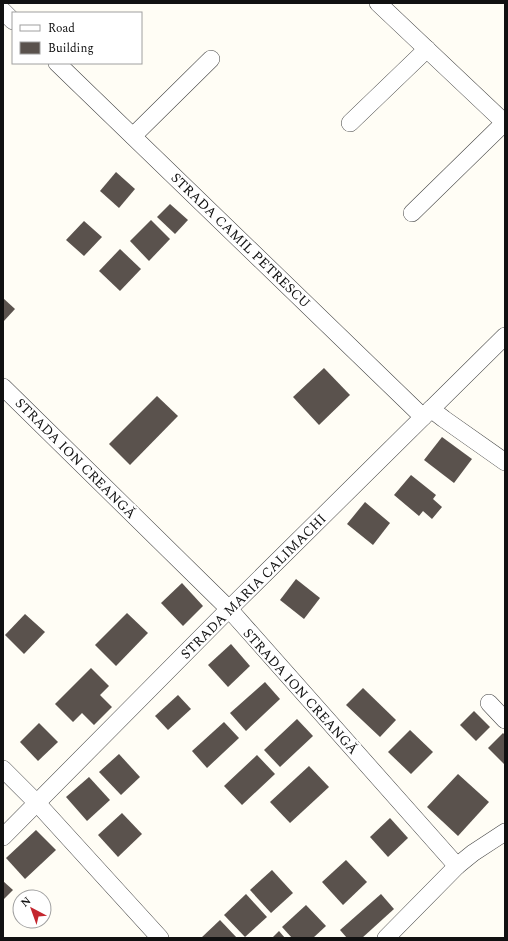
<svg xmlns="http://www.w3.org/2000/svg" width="508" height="941" font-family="Spectral,serif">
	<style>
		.building { fill: #5a524d }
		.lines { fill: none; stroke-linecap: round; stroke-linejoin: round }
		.minor-casing { stroke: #444; stroke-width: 18 }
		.minor { stroke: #fff; stroke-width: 17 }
		.labels { text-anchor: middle; stroke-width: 4; stroke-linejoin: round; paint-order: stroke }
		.street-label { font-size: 14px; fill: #111; stroke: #fff }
	</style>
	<rect width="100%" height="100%" fill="#fffdf5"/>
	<g class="building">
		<path d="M116 172 135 189 119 208 100 191Z"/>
		<path d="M170 204 188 220 175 234 157 217Z"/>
		<path d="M151 220 170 239 149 261 130 241Z"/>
		<path d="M84 221 102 237 84 256 66 240Z"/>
		<path d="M120 249 141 269 120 291 99 271Z"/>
		<path d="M3 298 15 309 3 322Z"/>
		<path d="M324 368 350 395 319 425 293 397Z"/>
		<path d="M157 396 178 416 130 465 109 444Z"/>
		<path d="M442 437 472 459 454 483 424 460Z"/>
		<path d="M411 475 436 495 433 499 442 507 432 519 423 511 419 516 394 495Z"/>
		<path d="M365 502 390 523 373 545 347 524Z"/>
		<path d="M296 579 320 598 304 619 280 600Z"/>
		<path d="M182 583 203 606 183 626 161 603Z"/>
		<path d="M127 613 148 633 116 666 95 645Z"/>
		<path d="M25 614 45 632 24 654 5 635Z"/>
		<path d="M231 644 250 666 228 687 208 665Z"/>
		<path d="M91 668 109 686 100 695 112 707 94 725 82 713 73 722 55 704Z"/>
		<path d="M265 682 280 699 246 731 230 713Z"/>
		<path d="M363 688 396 720 380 737 346 705Z"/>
		<path d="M178 695 191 709 168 730 155 716Z"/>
		<path d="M474 711 490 727 476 741 460 725Z"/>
		<path d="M297 719 313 736 280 767 264 750Z"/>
		<path d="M224 722 239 738 207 768 192 751Z"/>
		<path d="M39 723 58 742 38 761 20 742Z"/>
		<path d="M410 730 433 752 411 774 388 752Z"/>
		<path d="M503 733 505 735V763L504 764 488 748Z"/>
		<path d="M119 754 140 777 121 795 99 772Z"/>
		<path d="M257 755 275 774 242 805 224 786Z"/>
		<path d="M309 766 329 787 290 823 270 802Z"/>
		<path d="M458 774 489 802 458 836 427 807Z"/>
		<path d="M89 777 110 800 87 821 66 797Z"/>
		<path d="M122 813 142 834 118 857 98 835Z"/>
		<path d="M390 818 408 838 388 857 370 837Z"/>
		<path d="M36 830 56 850 25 879 6 858Z"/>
		<path d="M346 860 367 882 343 905 322 882Z"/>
		<path d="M272 870 293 893 271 913 250 890Z"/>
		<path d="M3 881 13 890 3 900Z"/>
		<path d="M246 894 267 917 245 937 224 915Z"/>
		<path d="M381 894 394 909 362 938H347L340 930Z"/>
		<path d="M306 905 326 926 313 938H292L282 927Z"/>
		<path d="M220 920 237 938H201Z"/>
		<path d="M279 931 285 938H272Z"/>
	</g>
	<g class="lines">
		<defs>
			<g id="minor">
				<path d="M378 3 505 123"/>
				<path d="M3 11 13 21"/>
				<path d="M57 63 423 417"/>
				<path d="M350 123 427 49"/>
				<path d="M133 136 211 59"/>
				<path d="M412 213 505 122"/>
				<path d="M3 387 229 609 457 866"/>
				<path d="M431 409 444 419 505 462"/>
				<path d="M489 703 505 720"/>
				<path d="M3 769 37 803 160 938"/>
				<path d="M3 837 229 609 505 336"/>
				<path d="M386 938 457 866 473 853 505 832"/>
			</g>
		</defs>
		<use href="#minor" class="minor-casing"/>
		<use href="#minor" class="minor"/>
	</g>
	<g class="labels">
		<g class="street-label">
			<text transform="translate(241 240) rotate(44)" y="5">STRADA CAMIL PETRESCU</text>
			<text transform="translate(76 458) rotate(45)" y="5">STRADA ION CREANGĂ</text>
			<text transform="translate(253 586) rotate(-45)" y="5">STRADA MARIA CALIMACHI</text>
			<text transform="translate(301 691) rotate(48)" y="5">STRADA ION CREANGĂ</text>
		</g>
	</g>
	<rect width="508" height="941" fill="none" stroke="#111111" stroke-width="8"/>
	<rect x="12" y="12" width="130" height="52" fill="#ffffff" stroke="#a0a0a0"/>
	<rect x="20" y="25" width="20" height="6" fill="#ffffff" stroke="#a0a0a0"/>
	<text x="48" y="32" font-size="12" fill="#111111">Road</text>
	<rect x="20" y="42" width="20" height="12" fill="#5a524d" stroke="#a0a0a0"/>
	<text x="48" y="52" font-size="12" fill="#111111">Building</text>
	<g transform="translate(32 909) rotate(319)"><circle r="19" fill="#ffffff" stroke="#a0a0a0"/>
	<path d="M0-3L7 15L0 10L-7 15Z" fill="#c4262e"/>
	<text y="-6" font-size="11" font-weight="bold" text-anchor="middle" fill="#111111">N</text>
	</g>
</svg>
